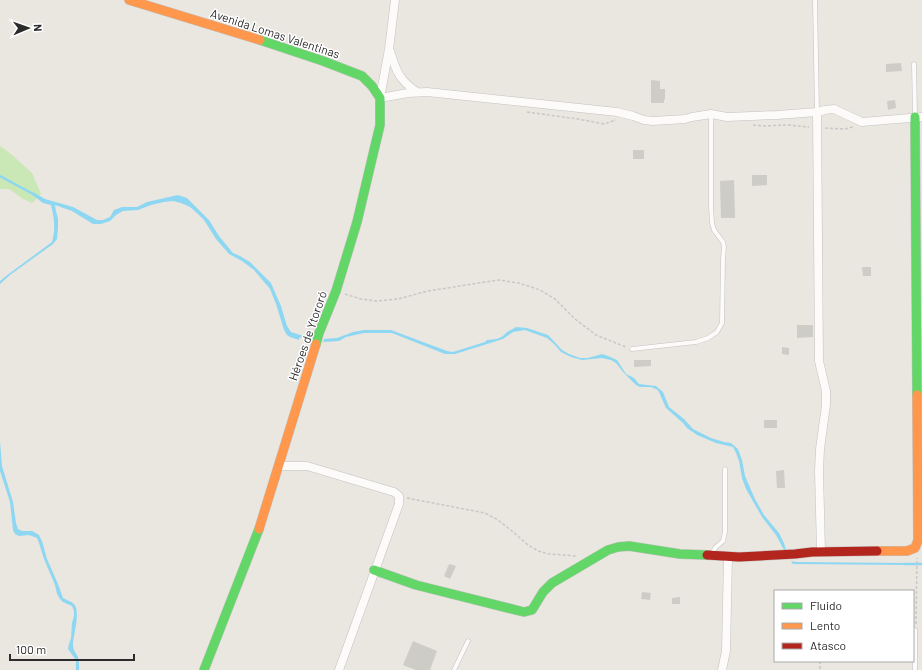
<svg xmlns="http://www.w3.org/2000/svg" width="922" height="670" font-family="Barlow,sans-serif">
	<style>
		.green { fill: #cae8b6 }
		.water { fill: #8ed7f2 }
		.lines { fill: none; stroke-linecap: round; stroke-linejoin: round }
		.stream { stroke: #8ed7f2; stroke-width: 2.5 }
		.building { fill: #ceccc7 }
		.lane-casing { stroke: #c3c2c2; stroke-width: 5 }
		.street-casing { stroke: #c3c2c2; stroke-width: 9 }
		.fast-casing { stroke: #c3c2c2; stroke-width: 10 }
		.slow-casing { stroke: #c3c2c2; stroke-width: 10 }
		.jam-casing { stroke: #c3c2c2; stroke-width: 10 }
		.path { stroke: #c8c8c7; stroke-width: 1.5; stroke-dasharray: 3 2; stroke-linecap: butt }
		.lane { stroke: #fcfbfa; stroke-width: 4 }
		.street { stroke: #fcfbfa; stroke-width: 8 }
		.fast { stroke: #63d668; stroke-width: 9 }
		.slow { stroke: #ff974d; stroke-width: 9 }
		.jam { stroke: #b3261e; stroke-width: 9 }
		.labels { text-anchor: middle; stroke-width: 3; stroke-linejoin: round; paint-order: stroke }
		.street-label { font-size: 12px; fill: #2b2b2b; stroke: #fff }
	</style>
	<rect width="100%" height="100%" fill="#eae6e0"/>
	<path class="green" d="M0 146 11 154 32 173 41 194 32 203 23 199 9 189H0Z"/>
	<g class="water">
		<path d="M33 192 45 199 73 207 97 220H103L110 217 114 210 122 207H137L147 202 178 195 187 198 209 220 219 236 233 253 240 256 250 262 271 283 281 306 287 326 291 332 300 335 299 340 290 337 287 335 284 330 276 304 270 289 254 270 242 261 229 254 216 239 204 220 198 214 190 207 181 203 173 201 164 202 151 205 138 210 123 211 116 215 110 221 101 224H93L72 211 55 205 56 211 58 219V228L57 239 53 244 10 275 0 284V281L6 276 52 242C56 228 54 218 51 205L43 203 31 194Z"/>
		<path d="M516 327 527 328 548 335 562 350 569 354 580 358H588L602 354 608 356 617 360 626 374 634 378 639 384 656 386 663 392 669 407 684 419 693 429 711 438 724 442 731 443 738 449 742 460 745 476 755 499 764 515 779 533 784 543 786 550H784L776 535 762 517 746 489 742 478 739 461 736 453 733 447 716 443 697 435 687 428 683 423 666 408 658 390 651 387H640L636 385 624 373 616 363 611 360 602 358 582 360 571 357 561 352 554 344 547 338 525 330 513 332 503 339 455 354H445L392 333H364L346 337 339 341 323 342 324 339 337 338 353 332 364 330H391L447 351 453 352 485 342 487 340 497 339 503 336 507 332Z"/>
		<path d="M0 441 2 466 13 502 16 523 18 529 22 531H32L39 535 42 541 47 559 58 584 63 598C66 600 71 601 74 604 81 612 73 635 73 645 73 650 76 653 78 657 79 661 79 666 79 670H76V661L73 656 68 649 69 644 71 638 72 623 74 616V611L72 606 63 602 60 599 57 594 55 585 44 559 39 543 37 538 29 535 19 536 15 534 13 530 10 502 0 471Z"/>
		<path d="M791 561 796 562 906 563V565L795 564H793Z"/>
	</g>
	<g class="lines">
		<g class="stream">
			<path d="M0 176 35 195"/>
			<path d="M298 336 313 338"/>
			<path d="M905 564H922"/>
		</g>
	</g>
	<g class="building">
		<path d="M901 63 902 71 886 72V64Z"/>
		<path d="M651 80 660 81V89H665V100L664 99V103H651Z"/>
		<path d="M895 100 896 108 888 110 887 101Z"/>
		<rect x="633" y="150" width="11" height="9"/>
		<path d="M752 175H767V185L752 186Z"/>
		<path d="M734 180 735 218H721L720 181Z"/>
		<path d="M862 267H871V276H863Z"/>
		<path d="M797 325H813V337L797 338Z"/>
		<path d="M782 347 789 348V355L782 354Z"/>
		<path d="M634 360H651V366L634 367Z"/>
		<rect x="764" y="420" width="13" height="8"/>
		<path d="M784 470 785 488H777L776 471Z"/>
		<path d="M449 564 456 566 450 579 444 576Z"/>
		<path d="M642 592 651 593 650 600 641 599Z"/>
		<path d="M680 597V604H672V598Z"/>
		<path d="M413 641 437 651 430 670H416L403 665Z"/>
	</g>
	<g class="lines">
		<defs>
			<g id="lane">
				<path d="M815 0 817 112"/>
				<path d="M914 64 915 115"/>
				<path d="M632 349 696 342 708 338 717 332 722 323 723 259 724 247 723 242 714 230 712 223 711 206V114"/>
				<path d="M712 554 715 548 723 541 725 532V469"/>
				<path d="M454 670 468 641"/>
				<path d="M915 670V630"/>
			</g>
			<g id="street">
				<path d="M395 0 389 49 380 98 408 93 427 92 617 112 633 116 644 120 653 121 685 119 692 117 711 114 727 117 777 115 817 112 825 110 834 109 862 122 922 117"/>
				<path d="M390 51C396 71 399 80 417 92"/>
				<path d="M817 112 819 361 826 391V405L820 449 819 471 821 551"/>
				<path d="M279 466H307L394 492 399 496V504L339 670"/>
				<path d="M722 670 726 651 728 557"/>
			</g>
			<g id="fast">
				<path d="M260 40 323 61 362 76 372 86 380 98V125L357 222 336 291 319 333 316 344"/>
				<path d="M915 117 917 395"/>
				<path d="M374 570 416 585 524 612 532 610 543 592 552 583 608 550 618 547 629 546 680 554 707 555"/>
				<path d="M204 670 259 529"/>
			</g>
			<g id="slow">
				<path d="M129 0 260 40"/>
				<path d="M259 529 316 344"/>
				<path d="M877 551H907L915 548 918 540 917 395"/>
			</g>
			<path id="jam" d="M707 555 739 557 795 554 812 552 877 551"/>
		</defs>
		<use href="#lane" class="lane-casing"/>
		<use href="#street" class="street-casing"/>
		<use href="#fast" class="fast-casing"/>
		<use href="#slow" class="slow-casing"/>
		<use href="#jam" class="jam-casing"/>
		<g class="path">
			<path d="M527 112 578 119 599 123 604 124 616 120"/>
			<path d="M753 125 763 126 789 125 809 127"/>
			<path d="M825 128 845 129 853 127"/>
			<path d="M345 294 361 299 376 301 398 299 428 291 498 280 519 283 540 290 555 299 575 319 596 335 626 347"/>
			<path d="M407 498 485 513 498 520 512 531 528 545 538 551 549 554 577 556"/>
			<path d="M916 624 917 558"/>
			<path d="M820 661V670"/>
		</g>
		<use href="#lane" class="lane"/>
		<use href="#street" class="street"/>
		<use href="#fast" class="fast"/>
		<use href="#slow" class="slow"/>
		<use href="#jam" class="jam"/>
	</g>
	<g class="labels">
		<g class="street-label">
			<text transform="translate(275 34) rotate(18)" y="4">Avenida Lomas Valentinas</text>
			<text transform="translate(308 336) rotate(-71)" y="4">Héroes de Ytororó</text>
		</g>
	</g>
	<rect x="774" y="590" width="140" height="72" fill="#ffffff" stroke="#aaaaaa"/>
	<rect x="782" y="603" width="20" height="6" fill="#63d668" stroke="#aaaaaa"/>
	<text x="810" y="610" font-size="12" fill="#2b2b2b">Fluido</text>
	<rect x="782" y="623" width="20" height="6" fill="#ff974d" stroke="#aaaaaa"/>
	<text x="810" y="630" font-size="12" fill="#2b2b2b">Lento</text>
	<rect x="782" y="643" width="20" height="6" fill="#b3261e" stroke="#aaaaaa"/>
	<text x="810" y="650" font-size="12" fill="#2b2b2b">Atasco</text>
	<g transform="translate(28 28) rotate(88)" stroke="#ffffff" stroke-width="3" paint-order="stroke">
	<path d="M0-3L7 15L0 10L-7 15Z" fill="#2b2b2b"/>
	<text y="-6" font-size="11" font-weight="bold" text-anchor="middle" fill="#2b2b2b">N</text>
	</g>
	<path d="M10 654v6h124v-6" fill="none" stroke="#2b2b2b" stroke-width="2"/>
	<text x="16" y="654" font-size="12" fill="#2b2b2b" stroke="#ffffff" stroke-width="3" paint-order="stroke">100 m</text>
</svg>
